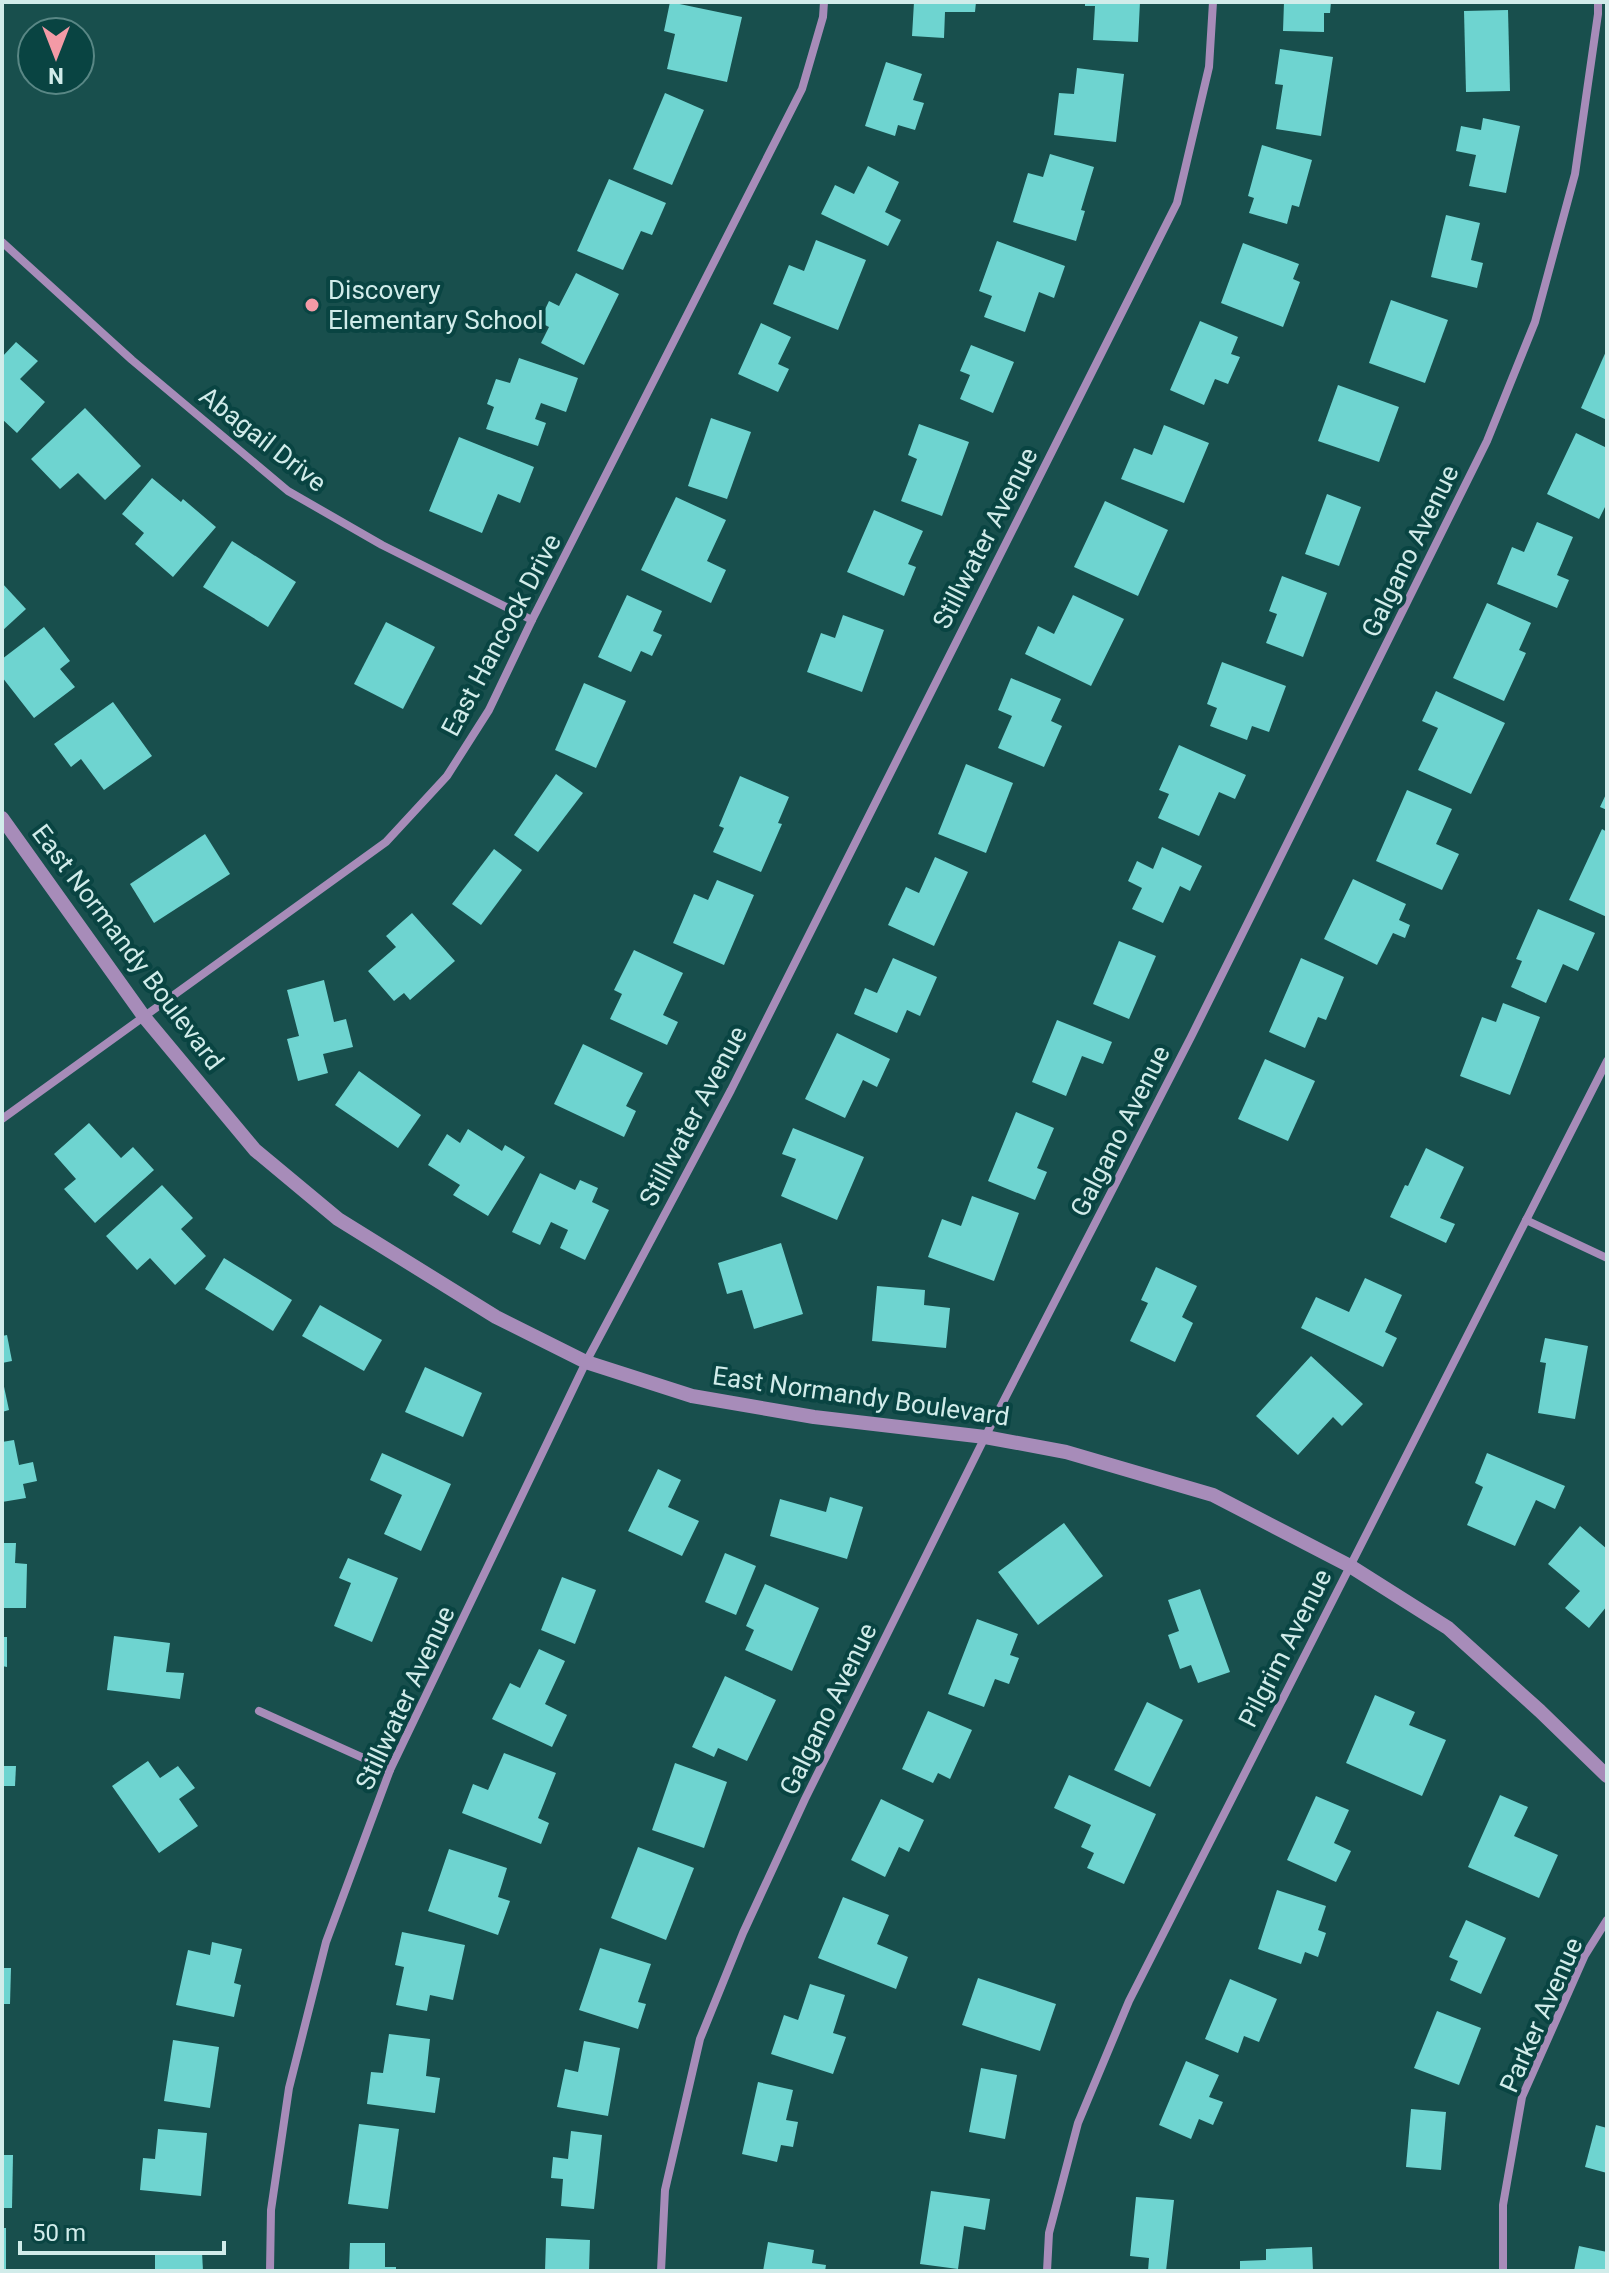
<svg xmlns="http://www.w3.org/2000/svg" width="1609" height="2273" font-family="Roboto,sans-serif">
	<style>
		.building { fill: #6ed4d0 }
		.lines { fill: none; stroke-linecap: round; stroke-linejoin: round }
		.minor { stroke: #a78cb9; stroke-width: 8 }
		.tertiary { stroke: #a78cb9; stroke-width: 14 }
		.poi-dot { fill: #f49aa6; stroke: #094442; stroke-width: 3 }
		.labels { text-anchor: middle; stroke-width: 8; stroke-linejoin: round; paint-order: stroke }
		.poi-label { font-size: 26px; fill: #d1ecea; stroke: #094442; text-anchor: start }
		.street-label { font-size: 26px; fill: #d1ecea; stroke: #094442 }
	</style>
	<rect width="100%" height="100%" fill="#184f4d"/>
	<g class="building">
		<path d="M670 2 742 17 727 82 667 69 675 34 664 31Z"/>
		<path d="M914 2H976L975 12H945L944 38 912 36Z"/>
		<path d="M1085 2H1140L1138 42 1093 40 1095 6H1085Z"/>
		<path d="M1284 2H1331L1330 13H1324V32L1283 31Z"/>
		<path d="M1508 10 1510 91 1466 92 1464 11Z"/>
		<path d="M1280 49 1333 57 1321 136 1276 129 1283 85 1275 84Z"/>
		<path d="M886 62 922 74 913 100 924 103 915 130 898 125 895 136 865 126Z"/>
		<path d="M1077 68 1124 74 1116 142 1054 135 1059 93 1074 94Z"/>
		<path d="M665 93 704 110 672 185 633 169Z"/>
		<path d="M1483 118 1520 126 1506 193 1469 186 1476 155 1456 151 1461 126 1481 130Z"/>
		<path d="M1262 145 1312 160 1299 207 1292 205 1287 224 1249 213 1254 198 1248 196Z"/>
		<path d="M1050 154 1094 167 1081 210 1085 211 1076 241 1013 222 1028 173 1043 177Z"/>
		<path d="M868 166 899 182 885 212 901 220 888 246 821 214 835 185 854 194Z"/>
		<path d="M609 179 666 203 652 235 641 231 623 270 577 251Z"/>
		<path d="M1446 215 1480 223 1471 260 1483 263 1477 288 1431 277Z"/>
		<path d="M816 240 866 260 838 330 773 304 789 265 804 271Z"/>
		<path d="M997 241 1065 266 1054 298 1039 292 1025 332 984 317 992 296 979 291Z"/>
		<path d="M1243 243 1299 264 1293 279 1300 282 1283 327 1221 303Z"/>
		<path d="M576 273 619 294 584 365 541 343 549 327 539 322 549 301 559 306Z"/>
		<path d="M1391 300 1448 320 1425 383 1369 363Z"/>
		<path d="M1200 321 1238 337 1231 354 1240 357 1228 384 1215 379 1204 405 1170 390Z"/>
		<path d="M761 323 791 337 778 364 789 369 778 392 738 374Z"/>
		<path d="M16 342 38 361 20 379 45 402 17 433 2 419V357Z"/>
		<path d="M971 345 1014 362 993 413 960 399 970 375 960 371Z"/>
		<path d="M1607 349V420L1581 408Z"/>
		<path d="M519 358 578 378 566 412 541 403 535 419 546 423 538 446 486 429 494 407 487 404 496 379 510 383Z"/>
		<path d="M1338 385 1399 407 1379 462 1318 441Z"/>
		<path d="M85 408 141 466 105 500 78 473 60 489 31 459Z"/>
		<path d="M711 418 751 432 727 499 688 486Z"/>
		<path d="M919 424 969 442 942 516 901 501 917 459 908 455Z"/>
		<path d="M1164 425 1209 443 1184 503 1121 479 1134 448 1152 455Z"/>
		<path d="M1576 433 1607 448V467L1605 471 1607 472V503L1599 519 1547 494Z"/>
		<path d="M459 437 534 467 520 503 498 494 482 533 429 511Z"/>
		<path d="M152 478 181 502 183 499 216 527 173 577 135 544 144 533 122 514Z"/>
		<path d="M1327 494 1361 507 1339 566 1305 554Z"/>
		<path d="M676 497 726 520 707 561 726 570 711 603 641 570Z"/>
		<path d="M1105 501 1168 530 1138 596 1074 567Z"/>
		<path d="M874 510 923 531 908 564 916 567 904 596 847 572Z"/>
		<path d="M1537 522 1573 537 1557 575 1569 580 1557 608 1497 584 1512 547 1524 552Z"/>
		<path d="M232 541 296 582 268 627 203 587Z"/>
		<path d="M1282 576 1327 593 1303 657 1266 643 1277 614 1269 611Z"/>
		<path d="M2 583 26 609 2 631Z"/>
		<path d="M627 595 662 611 653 631 662 635 652 656 641 651 631 672 598 657Z"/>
		<path d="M1073 595 1124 619 1091 686 1025 654 1038 626 1054 634Z"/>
		<path d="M1487 603 1531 623 1519 650 1526 653 1504 701 1453 678Z"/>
		<path d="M843 615 884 630 862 692 807 672 821 633 835 638Z"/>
		<path d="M386 622 435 647 403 709 354 684Z"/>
		<path d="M44 627 70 661 60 669 75 687 34 718 2 677V659Z"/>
		<path d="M1222 662 1286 686 1269 732 1252 726 1247 740 1210 726 1217 708 1207 704Z"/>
		<path d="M1011 678 1061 699 1051 721 1062 726 1044 767 998 748 1012 716 998 710Z"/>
		<path d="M584 683 626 701 596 768 555 750Z"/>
		<path d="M1436 691 1505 723 1471 794 1418 770 1438 728 1422 721Z"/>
		<path d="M113 702 152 756 104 790 81 759 71 767 54 744Z"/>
		<path d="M1179 745 1246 775 1235 799 1219 792 1199 836 1158 818 1169 794 1159 790Z"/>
		<path d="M966 764 1013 783 986 853 938 834Z"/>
		<path d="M556 774 583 793 538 852 514 835Z"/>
		<path d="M740 776 789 797 778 823 782 824 761 872 713 852 724 828 719 826Z"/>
		<path d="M1407 790 1452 809 1436 844 1459 854 1442 890 1376 861Z"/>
		<path d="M1607 792V810L1600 807Z"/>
		<path d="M1602 829 1607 832V917L1569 900Z"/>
		<path d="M205 834 230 874 154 923 130 884Z"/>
		<path d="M1162 847 1202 866 1190 891 1180 886 1163 923 1132 909 1142 888 1128 881 1137 861 1153 869Z"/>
		<path d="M494 849 522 870 481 925 452 904Z"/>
		<path d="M935 857 968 872 934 946 888 925 906 887 919 893Z"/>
		<path d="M1353 879 1406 904 1399 920 1410 925 1405 938 1393 933 1377 965 1324 939Z"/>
		<path d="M717 880 754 895 724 965 673 943 694 894 708 900Z"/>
		<path d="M1538 909 1595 933 1578 971 1563 964 1546 1003 1511 987 1522 961 1516 959Z"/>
		<path d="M412 913 455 961 410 1000 404 993 394 1001 368 971 396 947 386 936Z"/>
		<path d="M1119 941 1156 956 1129 1019 1093 1004Z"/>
		<path d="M634 950 683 973 663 1015 678 1022 667 1045 610 1019 622 994 614 990Z"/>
		<path d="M893 958 937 977 920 1016 907 1010 897 1033 854 1014 865 988 877 993Z"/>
		<path d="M1301 958 1344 977 1326 1020 1318 1017 1305 1048 1269 1032Z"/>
		<path d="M324 980 334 1022 346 1019 353 1047 323 1054 328 1073 298 1081 287 1039 299 1036 287 990Z"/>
		<path d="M1503 1003 1540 1017 1510 1095 1460 1076 1482 1017 1496 1022Z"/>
		<path d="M1057 1020 1112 1042 1103 1064 1082 1056 1066 1096 1032 1082Z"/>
		<path d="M837 1033 890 1059 877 1087 863 1080 845 1118 805 1099Z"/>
		<path d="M583 1044 643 1073 626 1106 636 1111 624 1137 554 1104Z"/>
		<path d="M1265 1059 1315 1081 1288 1141 1238 1119Z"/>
		<path d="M359 1071 421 1115 398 1148 335 1105Z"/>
		<path d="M1016 1112 1054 1128 1037 1168 1047 1172 1035 1200 988 1181Z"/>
		<path d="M89 1123 121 1158 133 1147 154 1170 95 1223 64 1189 76 1179 54 1154Z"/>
		<path d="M793 1128 864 1157 837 1220 781 1196 796 1159 782 1154Z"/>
		<path d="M468 1129 502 1151 505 1145 525 1157 488 1216 453 1195 460 1185 428 1165 447 1134 460 1143Z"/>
		<path d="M1426 1148 1464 1167 1440 1218 1455 1224 1446 1243 1390 1217 1405 1185 1408 1186Z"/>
		<path d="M540 1173 575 1190 580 1180 598 1188 592 1202 609 1210 585 1260 560 1248 568 1230 551 1222 540 1245 512 1232Z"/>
		<path d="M162 1185 193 1218 181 1229 206 1256 175 1285 150 1258 137 1270 106 1236Z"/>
		<path d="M972 1196 1019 1213 994 1281 928 1257 942 1219 961 1226Z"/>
		<path d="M781 1243 803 1314 754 1329 742 1290 727 1294 718 1263Z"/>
		<path d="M224 1258 292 1300 273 1331 205 1289Z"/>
		<path d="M1156 1267 1197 1286 1182 1317 1193 1323 1175 1362 1130 1341 1148 1303 1141 1300Z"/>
		<path d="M1365 1278 1402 1295 1385 1332 1397 1338 1383 1367 1301 1328 1316 1297 1349 1312Z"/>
		<path d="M877 1286 925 1290 924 1305 950 1308 946 1348 872 1341Z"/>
		<path d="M320 1305 382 1340 364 1371 302 1336Z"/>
		<path d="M7 1335 12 1361 2 1363V1336Z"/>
		<path d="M1545 1338 1588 1346 1575 1419 1538 1413 1546 1363 1540 1362Z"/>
		<path d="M1311 1356 1363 1404 1342 1426 1333 1417 1298 1455 1256 1416Z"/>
		<path d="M425 1367 482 1393 463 1437 405 1412Z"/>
		<path d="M3 1382 9 1410 2 1412V1383Z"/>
		<path d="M14 1440 19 1465 33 1462 37 1481 23 1484 26 1498 2 1502V1442Z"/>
		<path d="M382 1453 451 1484 421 1551 384 1534 402 1495 370 1480Z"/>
		<path d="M1487 1453 1565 1486 1555 1509 1536 1500 1515 1546 1467 1525 1483 1487 1475 1483Z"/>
		<path d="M658 1469 681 1480 668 1507 699 1521 682 1556 628 1531Z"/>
		<path d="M830 1497 863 1507 847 1559 770 1536 780 1499 826 1512Z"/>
		<path d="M1064 1523 1103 1576 1038 1625 998 1572Z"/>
		<path d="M1580 1526 1607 1549V1606L1589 1628 1565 1608 1580 1591 1548 1564Z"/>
		<path d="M2 1543H16L15 1563 27 1564 26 1608H2Z"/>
		<path d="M725 1553 756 1566 736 1615 705 1602Z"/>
		<path d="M348 1558 398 1578 372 1642 334 1626 351 1583 339 1578Z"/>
		<path d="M562 1577 596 1590 575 1644 541 1630Z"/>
		<path d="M765 1584 819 1608 792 1671 745 1650 754 1630 746 1626Z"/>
		<path d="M1200 1589 1230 1672 1198 1683 1191 1665 1180 1669 1168 1635 1179 1631 1168 1600Z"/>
		<path d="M977 1619 1018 1634 1010 1655 1019 1658 1009 1684 995 1679 984 1707 948 1694Z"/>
		<path d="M114 1636 170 1643 166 1672 184 1673 180 1699 107 1690Z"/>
		<path d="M2 1637H7V1667L2 1666Z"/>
		<path d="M539 1649 565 1661 545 1704 567 1715 552 1747 492 1719 510 1683 520 1688Z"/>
		<path d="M725 1676 776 1700 747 1761 718 1748 714 1757 692 1747Z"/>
		<path d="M1375 1695 1415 1712 1409 1725 1446 1740 1422 1796 1346 1763Z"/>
		<path d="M1147 1702 1183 1720 1150 1787 1114 1770Z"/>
		<path d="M928 1711 972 1730 950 1779 938 1773 933 1783 902 1769Z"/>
		<path d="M504 1753 556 1773 538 1818 549 1823 541 1844 462 1813 473 1784 488 1790Z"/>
		<path d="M148 1761 160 1778 178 1766 195 1788 179 1799 198 1826 159 1853 112 1786Z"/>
		<path d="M675 1763 727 1782 704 1848 652 1830Z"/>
		<path d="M2 1766H16L15 1786H2Z"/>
		<path d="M1069 1775 1156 1814 1124 1884 1087 1868 1094 1853 1081 1847 1091 1825 1054 1808Z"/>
		<path d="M1500 1795 1528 1807 1514 1836 1558 1855 1539 1898 1468 1867Z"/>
		<path d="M1316 1796 1349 1810 1334 1843 1351 1851 1336 1882 1287 1860Z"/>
		<path d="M881 1799 924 1820 909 1852 899 1847 885 1877 851 1860Z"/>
		<path d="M638 1847 694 1868 666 1940 611 1918Z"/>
		<path d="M449 1849 507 1868 498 1897 510 1901 498 1935 428 1911Z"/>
		<path d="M1277 1890 1326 1906 1318 1930 1326 1933 1318 1957 1305 1952 1301 1964 1258 1949Z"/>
		<path d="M843 1897 889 1915 877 1944 908 1957 896 1989 818 1958Z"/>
		<path d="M1466 1920 1506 1938 1481 1994 1450 1980 1458 1961 1449 1957Z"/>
		<path d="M402 1932 465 1945 453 2000 430 1995 427 2011 396 2005 404 1967 395 1965Z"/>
		<path d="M212 1942 242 1949 234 1983 241 1985 234 2017 176 2005 188 1950 210 1955Z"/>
		<path d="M600 1948 651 1964 638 2002 646 2004 638 2029 579 2010Z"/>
		<path d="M2 1968H11L10 2004H2Z"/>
		<path d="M978 1978 1056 2004 1040 2051 962 2025Z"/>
		<path d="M1230 1979 1277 1999 1259 2042 1244 2036 1238 2053 1205 2039Z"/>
		<path d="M810 1984 845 1995 833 2033 846 2037 833 2074 771 2054 784 2015 798 2020Z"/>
		<path d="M1437 2011 1481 2028 1459 2085 1414 2068Z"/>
		<path d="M389 2034 430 2039 426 2076 440 2078 435 2113 367 2104 371 2072 383 2073Z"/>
		<path d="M173 2040 219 2047 210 2108 164 2101Z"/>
		<path d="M584 2041 620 2048 608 2116 557 2107 565 2069 578 2072Z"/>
		<path d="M1186 2061 1219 2075 1209 2097 1223 2102 1213 2125 1199 2119 1191 2139 1159 2125Z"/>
		<path d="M981 2068 1017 2075 1005 2139 969 2132Z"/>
		<path d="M758 2082 793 2090 786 2120 798 2122 793 2147 781 2145 777 2162 742 2154Z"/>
		<path d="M1411 2109 1446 2112 1441 2170 1406 2167Z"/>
		<path d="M359 2124 399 2129 388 2209 348 2204Z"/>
		<path d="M1596 2125 1607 2128V2173L1585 2167Z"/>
		<path d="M158 2129 207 2133 201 2196 140 2190 143 2158 155 2159Z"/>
		<path d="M571 2131 602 2135 594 2209 561 2206 563 2179 551 2178 553 2157 568 2159Z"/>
		<path d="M2 2155H13L12 2208H2Z"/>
		<path d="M931 2191 990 2199 985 2230 964 2226 958 2269 920 2264Z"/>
		<path d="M1136 2197 1174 2200 1166 2271H1148L1149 2258 1130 2256Z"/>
		<rect x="2" y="2228" width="4" height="43"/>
		<path d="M546 2238 590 2240 589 2271H545Z"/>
		<path d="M768 2242 814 2250 812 2263 826 2265 825 2271H763Z"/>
		<path d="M350 2243H385V2267H396V2271H349Z"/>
		<path d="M1579 2246 1607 2252V2271H1574Z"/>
		<path d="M1312 2247 1313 2271H1240V2261L1266 2260V2249Z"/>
		<path d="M202 2252 203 2271H155V2254Z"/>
	</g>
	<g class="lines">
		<g class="minor">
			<path d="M2 242 132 360 288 491 382 545 532 620"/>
			<path d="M2 1119 386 842 447 776 489 710 532 620 802 89 823 17 824 2"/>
			<path d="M1526 1220 1607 1258"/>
			<path d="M259 1711 390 1770"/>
			<path d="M270 2271 271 2210 289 2088 326 1942 390 1770 586 1362 731 1090 1177 203 1209 67 1213 2"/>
			<path d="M661 2271 665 2190 700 2039 743 1933 805 1799 985 1437 1191 1037 1487 441 1535 322 1575 174 1598 14V2"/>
			<path d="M1047 2271 1049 2233 1078 2123 1129 2001 1607 1061"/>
			<path d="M1503 2271V2205L1522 2097 1585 1955 1607 1920"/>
		</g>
		<path class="tertiary" d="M2 818 145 1018 255 1150 338 1219 496 1317 586 1362 692 1396 814 1417 985 1437 1066 1452 1213 1495 1350 1566 1448 1628 1540 1711 1607 1776"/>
	</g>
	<circle class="poi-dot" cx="312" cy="305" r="8"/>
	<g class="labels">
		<g class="poi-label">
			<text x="328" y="299">Discovery<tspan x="328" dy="30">Elementary School</tspan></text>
		</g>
		<g class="street-label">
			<text transform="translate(263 439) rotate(38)" y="9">Abagail Drive</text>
			<text transform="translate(985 538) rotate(-63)" y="9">Stillwater Avenue</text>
			<text transform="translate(1410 551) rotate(-64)" y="9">Galgano Avenue</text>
			<text transform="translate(501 635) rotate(-62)" y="9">East Hancock Drive</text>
			<text transform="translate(128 947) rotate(53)" y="9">East Normandy Boulevard</text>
			<text transform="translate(693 1116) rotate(-62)" y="9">Stillwater Avenue</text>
			<text transform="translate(1120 1131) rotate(-63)" y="9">Galgano Avenue</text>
			<text transform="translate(861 1396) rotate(8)" y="9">East Normandy Boulevard</text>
			<text transform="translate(1285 1648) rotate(-63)" y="9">Pilgrim Avenue</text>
			<text transform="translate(405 1698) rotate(-65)" y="9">Stillwater Avenue</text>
			<text transform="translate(828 1709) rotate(-64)" y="9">Galgano Avenue</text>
			<text transform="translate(1541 2015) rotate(-66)" y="9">Parker Avenue</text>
		</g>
	</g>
	<rect width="1609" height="2273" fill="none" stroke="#d1ecea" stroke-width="8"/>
	<g transform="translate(56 56) rotate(180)"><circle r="38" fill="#094442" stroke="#598785" stroke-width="2"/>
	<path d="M0-6L14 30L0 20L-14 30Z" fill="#f49aa6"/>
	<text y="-12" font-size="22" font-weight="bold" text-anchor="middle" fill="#d1ecea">N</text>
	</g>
	<path d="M20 2241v12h204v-12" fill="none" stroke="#d1ecea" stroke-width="4"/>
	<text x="32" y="2241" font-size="24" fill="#d1ecea" stroke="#094442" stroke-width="6" paint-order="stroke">50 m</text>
</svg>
